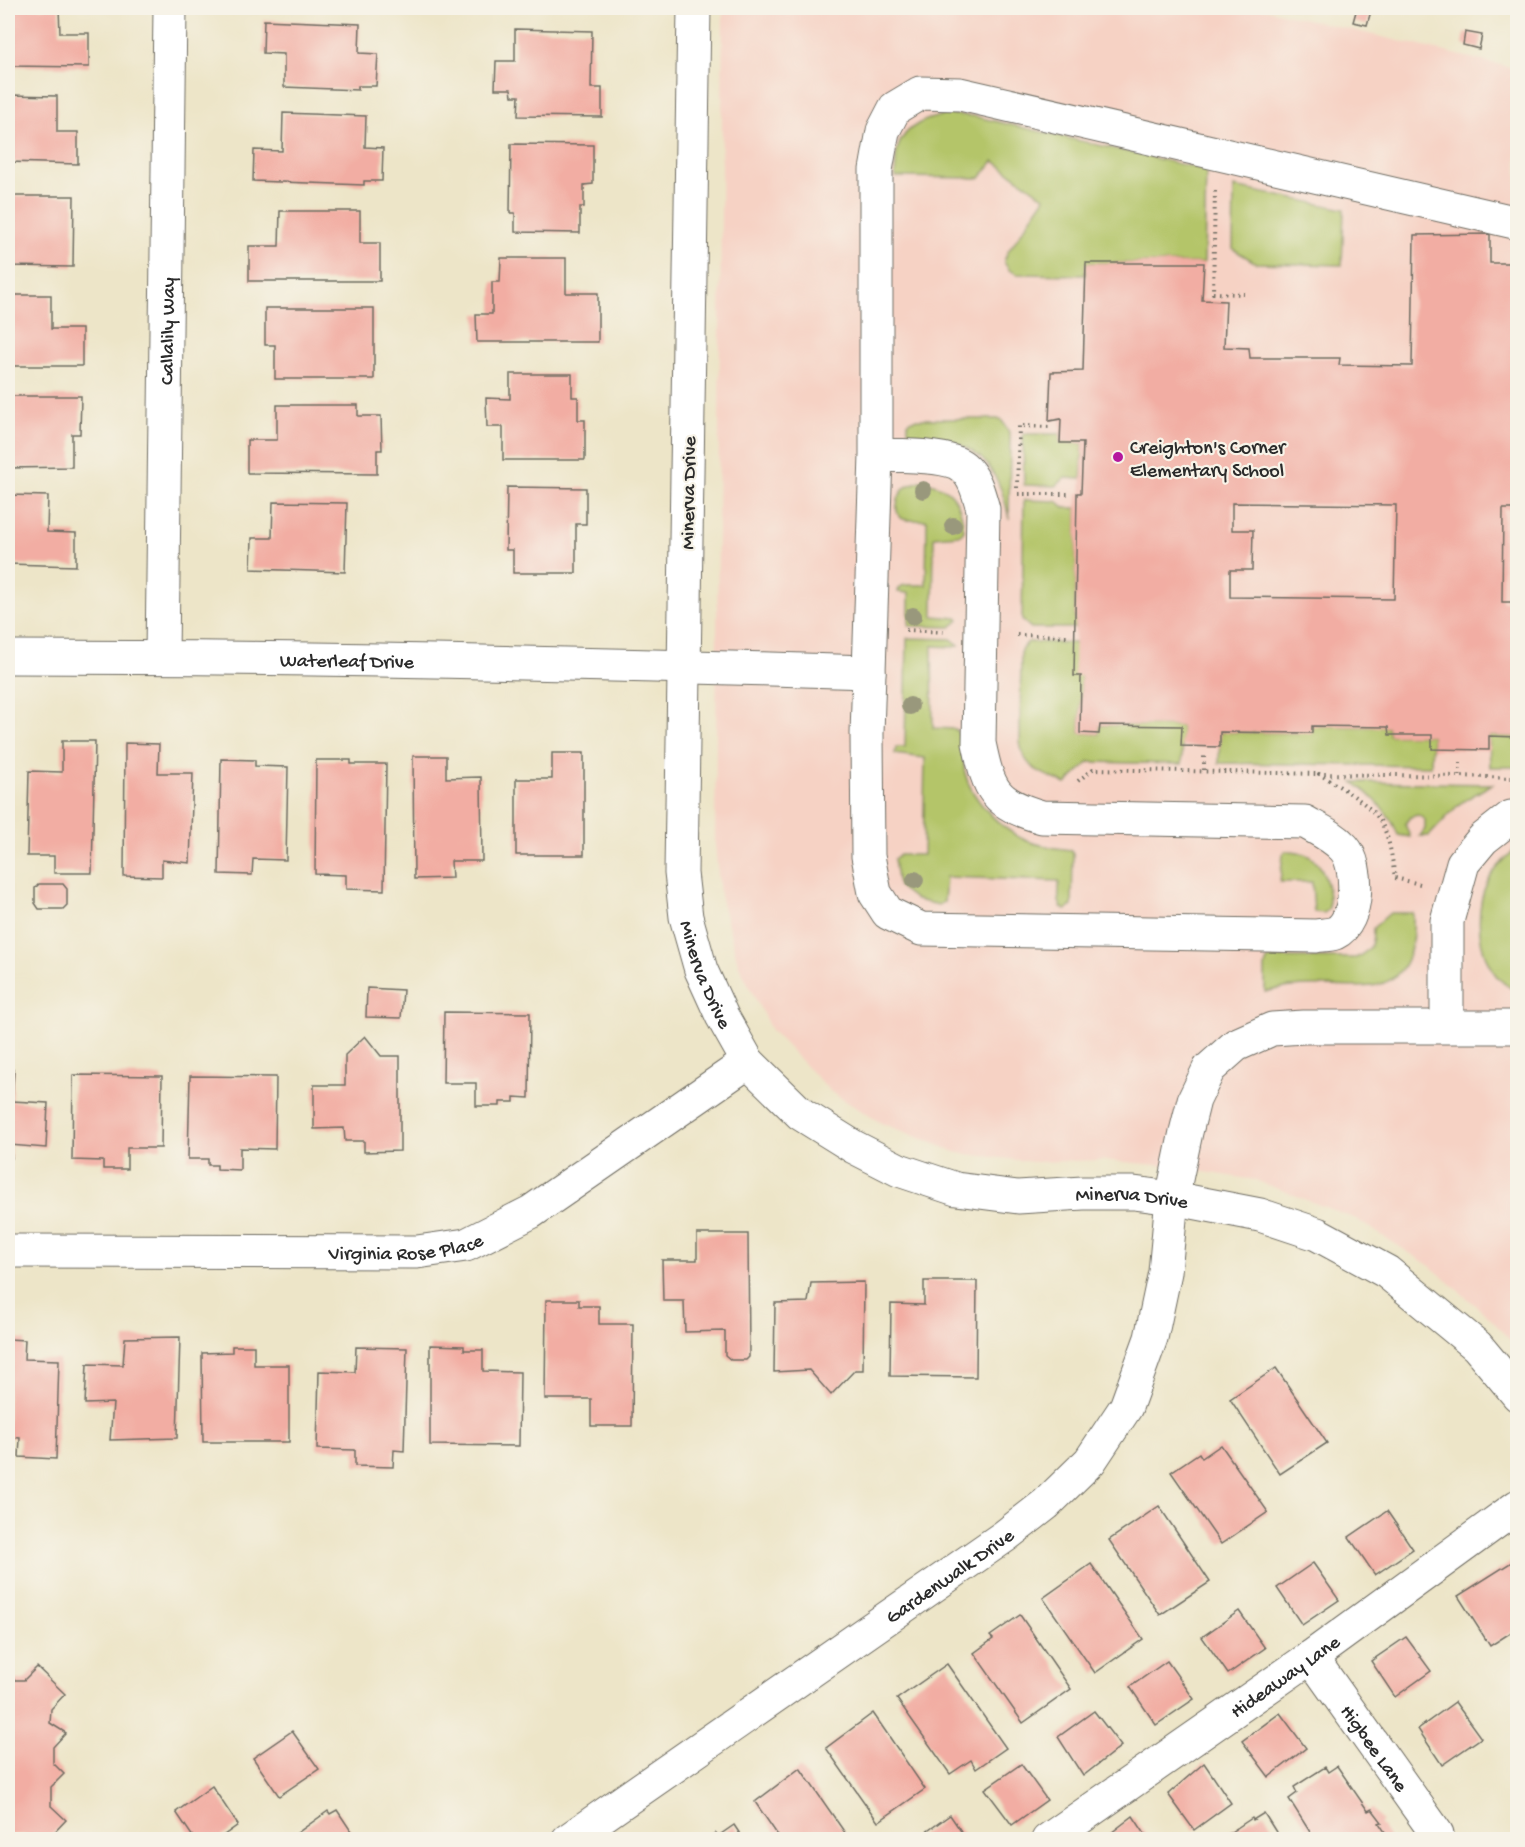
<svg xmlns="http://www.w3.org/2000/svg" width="1525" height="1847" font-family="'Gochi Hand',sans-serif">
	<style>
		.built { fill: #f6d2c4 }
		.green { fill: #b4c569; stroke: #70784a; stroke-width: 1.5 }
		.building { fill: #f2ada3; fill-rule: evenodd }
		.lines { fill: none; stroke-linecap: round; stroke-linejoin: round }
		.minor-casing { stroke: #6f6c62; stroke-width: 35 }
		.path { stroke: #6f6c62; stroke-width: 4; stroke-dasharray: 1.5 4.5; stroke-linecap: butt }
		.minor { stroke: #fff; stroke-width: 33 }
		.tree { fill: #99987c }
		.poi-dot { fill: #b5179e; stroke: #f7f3e8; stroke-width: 2 }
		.labels { text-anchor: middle; stroke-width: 4.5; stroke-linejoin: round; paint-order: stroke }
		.street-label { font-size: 20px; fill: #2b2b2b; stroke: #f7f3e8 }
		.poi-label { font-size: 20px; fill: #2b2b2b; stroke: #f7f3e8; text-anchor: start }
	</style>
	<rect width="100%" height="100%" fill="#f7f3e8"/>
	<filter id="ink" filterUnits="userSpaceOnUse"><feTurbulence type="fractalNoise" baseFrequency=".0167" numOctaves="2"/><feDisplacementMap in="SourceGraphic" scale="12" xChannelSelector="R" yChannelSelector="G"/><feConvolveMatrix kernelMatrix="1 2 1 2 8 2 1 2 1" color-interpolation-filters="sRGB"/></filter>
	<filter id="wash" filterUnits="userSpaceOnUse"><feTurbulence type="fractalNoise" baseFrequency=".008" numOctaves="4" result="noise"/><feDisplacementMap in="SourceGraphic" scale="24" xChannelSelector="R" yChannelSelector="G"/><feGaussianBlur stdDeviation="1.35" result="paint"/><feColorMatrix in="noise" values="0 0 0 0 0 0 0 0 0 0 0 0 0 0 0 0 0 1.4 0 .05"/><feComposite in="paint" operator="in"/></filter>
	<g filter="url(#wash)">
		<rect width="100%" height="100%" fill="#ede5c8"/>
		<path class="built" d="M723 8H1260L1517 69V1348L1490 1318 1430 1266 1356 1219 1255 1180 1167 1166 1103 1160 1034 1162 958 1153 881 1123 831 1092 771 1030 739 966 720 895 715 844Z"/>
		<g class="green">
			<path d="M949 114 973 116 1206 170 1204 263H1086L1085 275 1017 274 1009 270 1004 262 1007 253 1045 198 994 161 980 178 895 177C896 168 895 156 898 147 905 125 928 118 949 114Z"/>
			<path d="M1234 187 1344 209 1342 265 1256 263 1233 249Z"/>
			<path d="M914 419H1001L1010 434 1009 519C998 458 971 440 912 433L908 430V422Z"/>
			<path d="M1023 434H1061L1060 443H1083L1081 479 1065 478 1056 486 1024 485Z"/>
			<path d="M921 481C952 486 961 500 964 531L959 535 934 537 933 616 957 618 959 620 951 627 909 626V593L898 592 899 588 904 585H926L927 520C920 520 909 521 903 519 892 514 898 495 904 489 909 484 915 483 921 481Z"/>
			<path d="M1024 500 1057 501 1065 508H1077L1075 628H1031L1022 620Z"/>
			<path d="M907 638 951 639 959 645 954 647 932 646 933 728 955 729C965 739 962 760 965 773 971 799 1001 829 1025 840 1039 846 1055 848 1070 850L1073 854 1072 906 1065 910C1055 904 1060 890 1059 881L946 877 944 902 939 905 916 900 898 886 894 859 899 855H923L925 758 895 754 896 747H905Z"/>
			<path d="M1028 642 1075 643 1081 676 1080 733 1099 734 1100 725 1182 726V764L1089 762 1066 784C1043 773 1024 771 1020 742L1021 650Z"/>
			<path d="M1312 726 1388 727 1389 735H1432L1431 766 1219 763 1220 732 1312 733Z"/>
			<path d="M1489 736 1517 737V767H1490Z"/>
			<path d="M1353 782 1492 784 1459 804 1429 836H1420L1425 829V820L1418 815 1410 817 1405 824 1410 837 1398 835C1390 812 1373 796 1353 782Z"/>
			<path d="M1517 847V992C1508 986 1499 981 1493 971 1478 949 1476 916 1484 890 1490 873 1505 859 1517 847Z"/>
			<path d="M1286 851C1321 850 1330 879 1329 908L1324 913 1314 912 1312 882H1280L1283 854Z"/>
			<path d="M1390 913H1413C1415 944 1409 981 1372 986 1357 988 1341 986 1325 986 1305 985 1284 987 1265 992V966L1267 960 1273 958H1356C1372 949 1373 946 1373 928Z"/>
		</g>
		<g id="blocks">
			<g class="building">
				<path d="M8 8H59L60 33H89V67L8 66Z"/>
				<path d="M1357 8 1371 11 1367 25 1353 22Z"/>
				<path d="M264 20 360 24 359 53 378 54 376 86H358V90L284 87V54L263 53Z"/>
				<path d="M515 29 592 31 591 88H602V117L518 116 519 96H512L511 89H495L496 61H515Z"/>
				<path d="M1465 32 1482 35 1479 49 1463 45Z"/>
				<path d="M8 95 57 96V132H78V164L8 162Z"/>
				<path d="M283 113 366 116 365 147 383 148 382 181H364V185L253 181 254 150 282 151Z"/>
				<path d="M511 144 593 145V184L584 185V207H580V233L515 232V213H510Z"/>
				<path d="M8 196H74L73 267 8 266Z"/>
				<path d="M280 211H360V243H380V281H249V246H279Z"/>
				<path d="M1490 234V263H1518V509H1503L1502 602H1518V737L1489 736V750L1432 749V735H1389L1388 727 1312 726V733L1220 732V747L1181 746 1182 726 1100 725 1099 734 1080 733 1081 676H1074L1077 493H1081L1083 443H1060L1061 419 1049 421 1051 372 1083 371 1086 263H1204L1202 300 1226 301 1224 347 1249 348 1250 358H1340L1339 365 1412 366 1414 235ZM1232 503 1396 505 1394 599 1230 597V570H1252L1253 530H1232Z"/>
				<path d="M501 258H566V293H598V342H477L476 314H492V282H500Z"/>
				<path d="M8 295H51V329H82V366H8Z"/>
				<path d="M265 308H374V379H275V345H265Z"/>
				<path d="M510 374H572V397H578V420H585V460H503V427H487L486 398 510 399Z"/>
				<path d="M8 396H81L80 434H72V467L8 468Z"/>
				<path d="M277 405H358V416H381L382 450H377V474L247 473V440H277Z"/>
				<path d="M507 487 586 488V524H576V573H513V550H506Z"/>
				<path d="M8 495 48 496 47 532 76 533V566L8 564Z"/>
				<path d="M273 502 347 503 345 572 251 569 252 538H272Z"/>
				<path d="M62 741H95L92 873H54V856H27L29 771 62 772Z"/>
				<path d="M125 743 159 744 158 773H193L190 863 162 860V877L124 876Z"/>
				<path d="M552 753H584V855H516V779H552Z"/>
				<path d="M413 756H446V778L481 777 482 861H451L452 878 414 879Z"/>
				<path d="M221 759 255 760V766L288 767 286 860 253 859 252 875 219 874Z"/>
				<path d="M316 760H351V764H386L384 890 346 889V875L315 874Z"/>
				<path d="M39 884H63L67 889V905L63 909H39L35 903V888Z"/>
				<path d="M367 988 403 990 401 1018 366 1017Z"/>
				<path d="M444 1012 530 1013 529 1098 514 1097V1102H500V1106H476V1083H443Z"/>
				<path d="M365 1036 381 1056H400V1151L364 1152V1141H345L344 1128 314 1129V1085H345V1055Z"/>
				<path d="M8 1062 14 1071 12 1101 48 1103 46 1148 10 1145 12 1158H8Z"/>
				<path d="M73 1075 162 1076 161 1148H127V1169H103V1161L72 1160Z"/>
				<path d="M190 1076 276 1077 275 1149 240 1148V1170L217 1169V1165H208V1159H188Z"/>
				<path d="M697 1234H748L749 1357 746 1360H731L725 1355V1331L685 1332 684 1301H663L662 1260H697Z"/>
				<path d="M924 1281H977L976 1377 890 1376 891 1304 924 1305Z"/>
				<path d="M864 1282 863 1370H855L831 1395 809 1370 774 1372 775 1303 808 1302 811 1283Z"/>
				<path d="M546 1300H579V1306H599V1324H633L632 1426H591V1399H545Z"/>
				<path d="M180 1337 177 1438 110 1440 113 1403 85 1404 87 1364 123 1365 125 1338Z"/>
				<path d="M8 1339 25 1340 24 1359 59 1360 56 1459 19 1457 20 1438 8 1437Z"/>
				<path d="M430 1345 464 1346V1350H483V1371L520 1372 519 1446 430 1445Z"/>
				<path d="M232 1346H254V1365H289V1442H203L202 1353 232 1352Z"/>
				<path d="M356 1347 407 1348 404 1451 394 1450 393 1467 355 1466V1450L317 1449 319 1371 355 1372Z"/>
				<path d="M1276 1368 1327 1443 1280 1474 1230 1399Z"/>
				<path d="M1221 1445 1268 1512 1221 1544 1171 1472 1199 1453 1202 1458Z"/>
				<path d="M1159 1506 1210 1582 1160 1615 1109 1540Z"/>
				<path d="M1387 1511 1413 1549 1375 1575 1349 1537Z"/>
				<path d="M1518 1558V1628L1490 1646 1458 1596Z"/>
				<path d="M1313 1563 1339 1600 1302 1625 1277 1588Z"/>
				<path d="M1091 1564 1143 1639 1095 1673 1043 1598Z"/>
				<path d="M1239 1611 1265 1648 1228 1674 1202 1637Z"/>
				<path d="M1020 1615 1071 1689 1023 1723 974 1653 993 1639 990 1636Z"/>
				<path d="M1406 1637 1431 1671 1395 1697 1371 1661Z"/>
				<path d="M1167 1661 1194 1699 1156 1725 1130 1687Z"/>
				<path d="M947 1664 1006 1748 976 1769 971 1760 950 1774 897 1699Z"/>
				<path d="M37 1667 65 1694 51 1709 50 1723 66 1733 53 1747V1763L64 1774 51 1787V1806L66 1820 47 1840H30L25 1835H8V1680H24Z"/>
				<path d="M1455 1702 1481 1738 1442 1765 1418 1729Z"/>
				<path d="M1094 1711 1121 1746 1083 1776 1058 1737Z"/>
				<path d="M873 1713 925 1789 878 1822 826 1748Z"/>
				<path d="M1280 1713 1306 1748 1269 1777 1242 1741Z"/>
				<path d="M292 1731 319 1769 279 1796 253 1758Z"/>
				<path d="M1204 1763 1231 1803 1194 1830 1168 1794Z"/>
				<path d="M1021 1764 1047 1800 1012 1825 985 1789Z"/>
				<path d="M1337 1766 1368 1811 1372 1809 1382 1822 1379 1823 1389 1838 1386 1840H1315L1289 1799 1297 1793 1294 1787 1325 1767 1328 1772Z"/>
				<path d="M800 1768 850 1840H781L755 1802Z"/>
				<path d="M212 1786 238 1825 217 1840H195L176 1812Z"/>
				<path d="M337 1810 357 1840H292L298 1835 296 1834 328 1811 330 1814Z"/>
				<path d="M1264 1813 1281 1840H1219L1252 1818 1253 1820Z"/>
				<path d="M950 1815 967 1840H915Z"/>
				<path d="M1133 1816 1149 1840H1102Z"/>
				<path d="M734 1825 744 1840H707L716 1833 718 1836Z"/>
			</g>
		</g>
	</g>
	<g filter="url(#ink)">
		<use href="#blocks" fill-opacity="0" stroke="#6f6c62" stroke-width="1.5"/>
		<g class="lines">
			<defs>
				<g id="minor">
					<path id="s1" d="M694 8 681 873 686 917 701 970 722 1016 748 1062 801 1114 854 1147 899 1170 956 1189 1018 1197 1083 1193H1134L1172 1198 1260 1215 1317 1234 1387 1272 1477 1346 1518 1395"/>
					<path d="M876 455C896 456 948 454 963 467 975 477 979 495 983 509L979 743C989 791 994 803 1042 817L1305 822C1319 830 1333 836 1344 848 1360 866 1359 922 1335 933 1329 935 1322 935 1316 936L921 929 888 913 875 893 868 856 867 734 876 455V170L883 131 895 108 920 93 960 94 1518 223"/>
					<path id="s2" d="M8 657C295 657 582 663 869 672"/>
					<path id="s3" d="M162 657 170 8"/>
					<path d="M1447 1026V921L1463 863 1483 839 1511 817H1518"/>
					<path id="s4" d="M8 1251 417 1252 466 1245 531 1212 748 1062"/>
					<path id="s5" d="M1311 1657 1437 1834V1840"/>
					<path id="s6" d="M568 1840 1005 1536 1046 1504 1090 1461 1126 1407 1151 1338 1165 1272 1172 1198 1186 1132 1194 1100 1209 1069 1236 1045 1272 1029 1304 1027H1518"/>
					<path id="s7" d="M1048 1840 1311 1657 1518 1506"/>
				</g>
			</defs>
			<use href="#minor" class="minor-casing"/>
			<g class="path">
				<path d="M1215 191 1213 293 1244 294"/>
				<path d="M1017 488 1019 426 1052 427"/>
				<path d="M1018 494H1069"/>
				<path d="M906 630 946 632"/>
				<path d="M1017 635 1068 636"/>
				<path d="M1204 770V753"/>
				<path d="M1460 776V758"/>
				<path d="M1078 781 1093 769 1319 774"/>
				<path d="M1420 884 1395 878C1392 859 1390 836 1379 819 1367 802 1337 785 1319 774L1460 776 1511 778"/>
			</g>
			<use href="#minor" class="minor"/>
		</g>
		<g class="tree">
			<circle cx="923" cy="490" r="9"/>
			<circle cx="953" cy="526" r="9"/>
			<circle cx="913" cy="616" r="9"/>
			<circle cx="910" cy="706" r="9"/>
			<circle cx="915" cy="880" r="9"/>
		</g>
	</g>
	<circle class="poi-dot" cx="1118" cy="457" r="6"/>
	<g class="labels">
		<g class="street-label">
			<text dy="7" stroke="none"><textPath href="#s3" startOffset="326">Callalily Way</textPath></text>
			<text transform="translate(687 493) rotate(-89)" y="7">Minerva Drive</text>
			<text dy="7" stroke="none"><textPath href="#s2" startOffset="339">Waterleaf Drive</textPath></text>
			<text dy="7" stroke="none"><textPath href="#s1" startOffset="970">Minerva Drive</textPath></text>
			<text dy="7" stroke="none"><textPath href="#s1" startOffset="1492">Minerva Drive</textPath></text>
			<text dy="7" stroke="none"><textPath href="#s4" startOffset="398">Virginia Rose Place</textPath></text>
			<text dy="7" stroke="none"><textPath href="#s6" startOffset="464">Gardenwalk Drive</textPath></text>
			<text dy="7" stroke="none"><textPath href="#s7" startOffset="288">Hideaway Lane</textPath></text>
			<text dy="7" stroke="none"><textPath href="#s5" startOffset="111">Higbee Lane</textPath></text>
		</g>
		<g class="poi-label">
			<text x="1130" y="453">Creighton's Corner<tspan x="1130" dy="23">Elementary School</tspan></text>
		</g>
	</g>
	<rect width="1525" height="1847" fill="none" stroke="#f7f3e8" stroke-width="30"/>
</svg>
